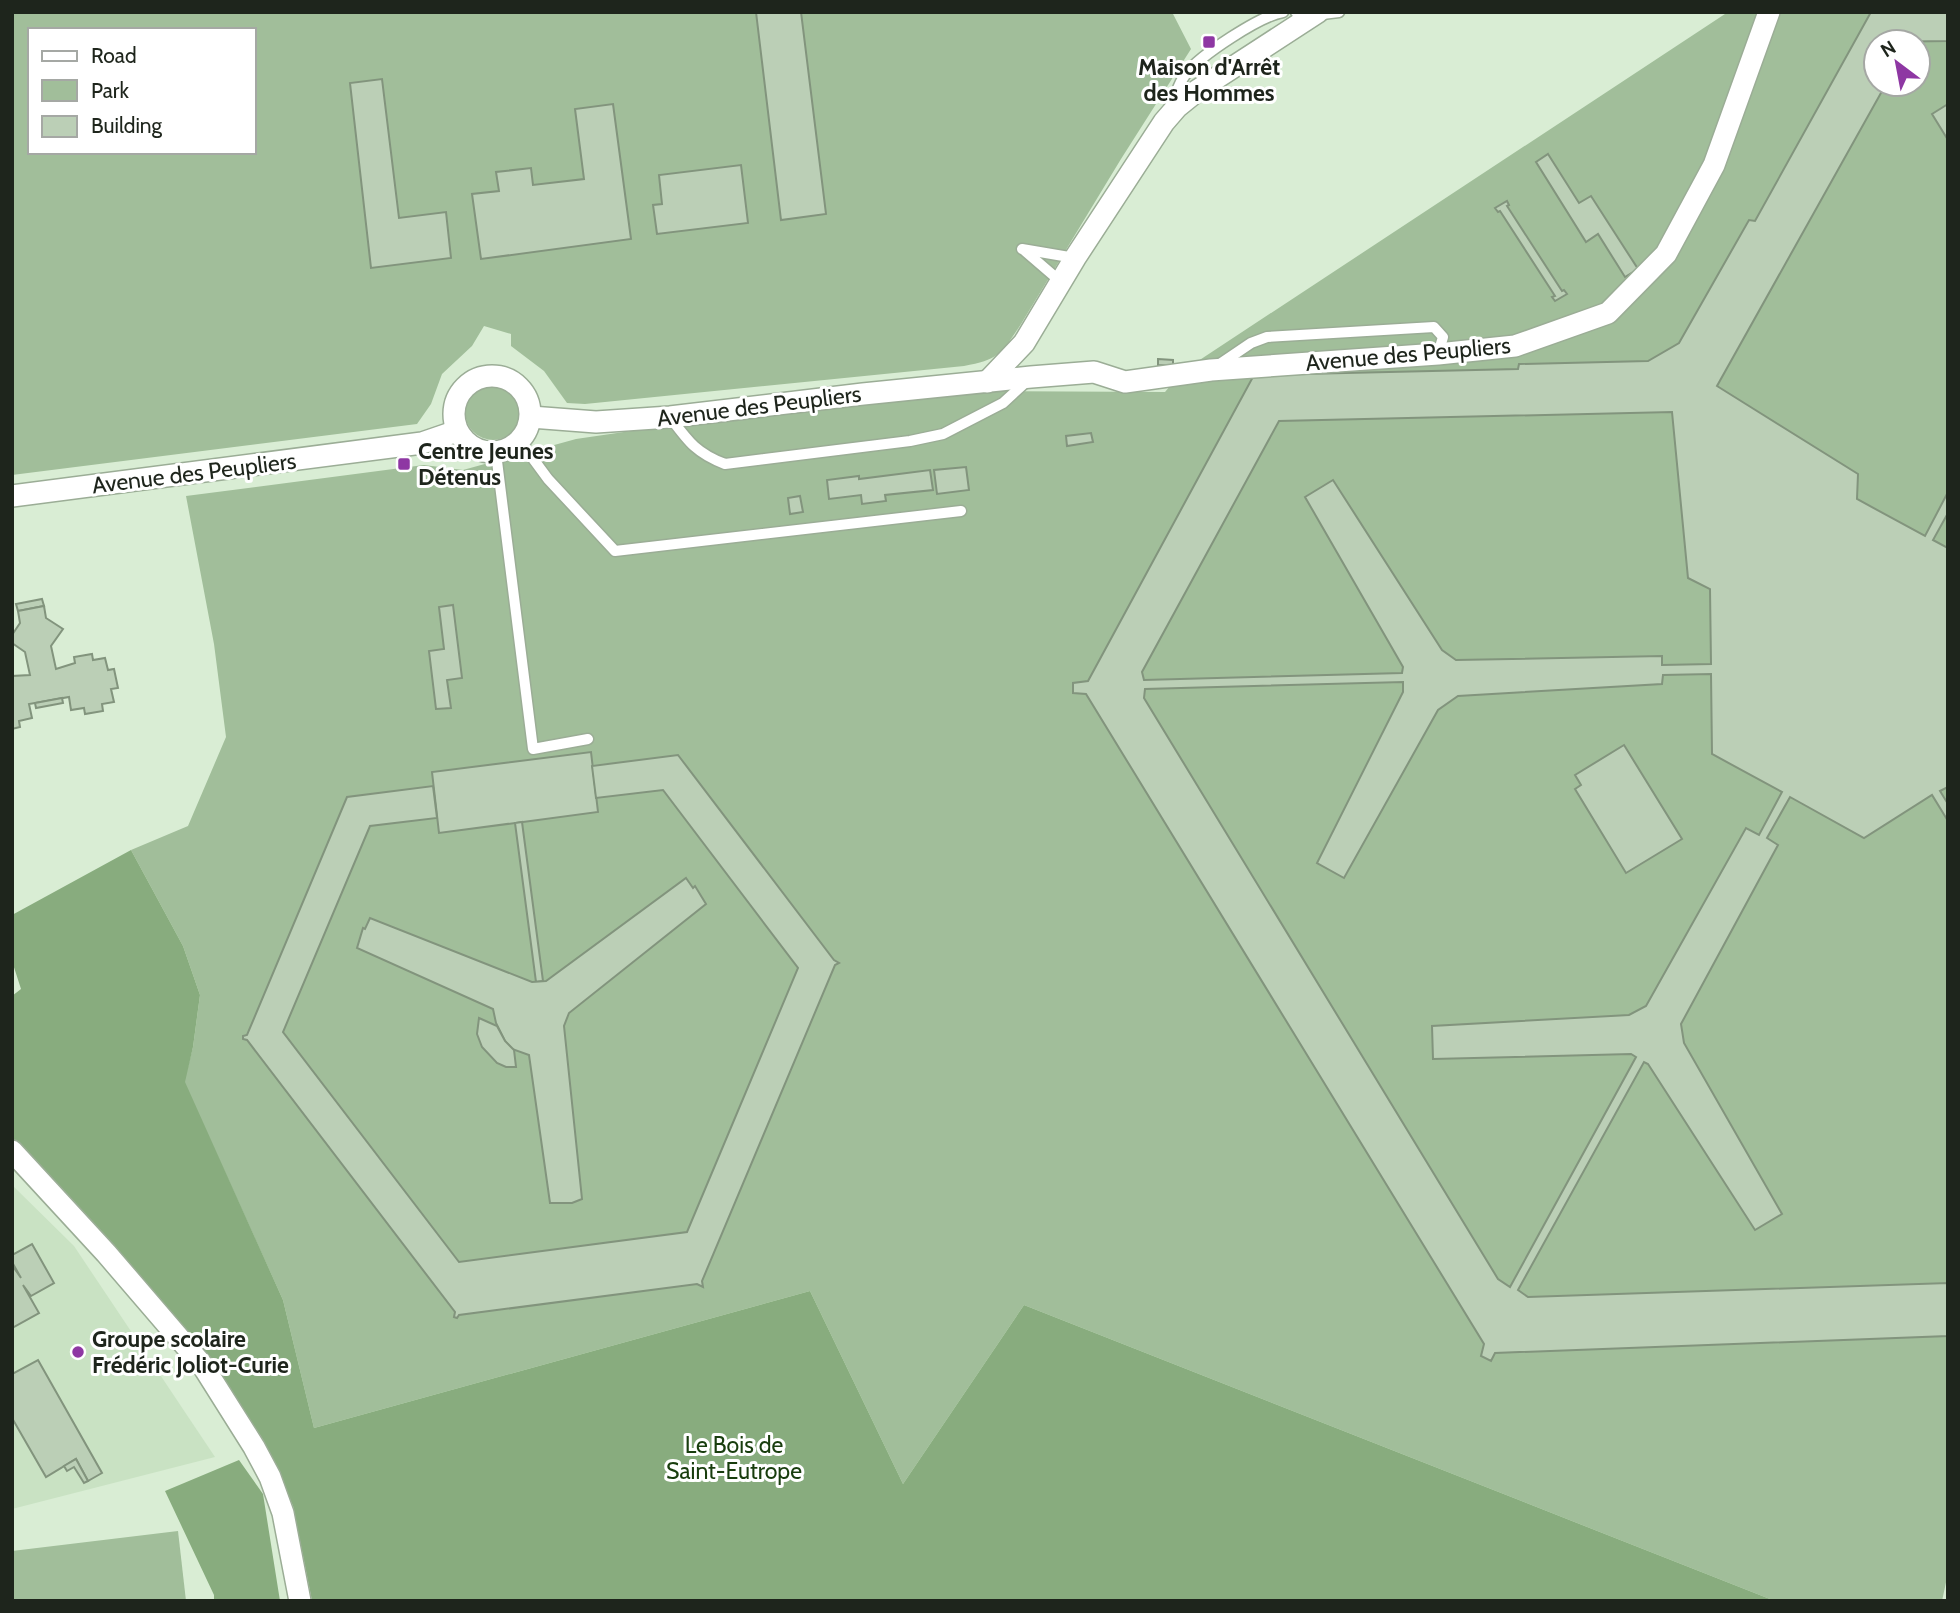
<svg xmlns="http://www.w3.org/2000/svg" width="1960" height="1613" font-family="Cabin,sans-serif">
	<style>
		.built { fill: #c9e2c3 }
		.green { fill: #a1be9a; fill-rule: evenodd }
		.forest { fill: #88ac7e }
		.building { fill: #bbcfb6; stroke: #82947d; stroke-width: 2; fill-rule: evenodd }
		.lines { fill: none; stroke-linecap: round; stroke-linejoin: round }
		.service-casing { stroke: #9bad96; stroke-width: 13 }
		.minor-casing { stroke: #9bad96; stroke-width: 24 }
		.service { stroke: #fff; stroke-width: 10 }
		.minor { stroke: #fff; stroke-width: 21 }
		.poi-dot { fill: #8e37a3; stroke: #fff; stroke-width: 2.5 }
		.labels { text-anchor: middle; stroke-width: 6; stroke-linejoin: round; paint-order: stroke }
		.poi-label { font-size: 23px; font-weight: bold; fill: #1e251c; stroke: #fff; text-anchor: start }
		.street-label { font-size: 23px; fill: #1e251c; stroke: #fff }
		.park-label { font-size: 23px; fill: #183d0d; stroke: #fff }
	</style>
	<rect width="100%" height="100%" fill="#d9edd4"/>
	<path class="built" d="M12 1185 74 1246 215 1457 12 1509Z"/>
	<g class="green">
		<path d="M12 12H1172L1191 49 1121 159 1021 324C1002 353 999 360 964 366L585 404 567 403 544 371 511 346V334L484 326 472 346 442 374 431 404 417 424 12 475ZM30 30H254V152H30Z"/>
		<path d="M1728 12H1948V1573L1942 1601H1775L1024 1305 903 1484 810 1291 314 1428 283 1300 184 1082 193 1047 200 995 183 946 131 850 188 826 226 737 214 644 186 496 424 465 463 470 576 439 665 426 976 391 1165 392 1183 371ZM1876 42H1918V84H1876Z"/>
		<circle cx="493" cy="412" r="28"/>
		<path d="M178 1531 186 1601H12V1551Z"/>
	</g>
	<g class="forest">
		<path d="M131 850 183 946 200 995 193 1047 185 1082 283 1300 314 1428 810 1291 903 1484 1024 1305 1775 1601H312L293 1506 262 1438 207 1356 12 1138V996L21 989 12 961V915Z"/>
		<path d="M239 1460 263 1494 280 1601H214V1595L165 1491Z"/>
	</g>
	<g class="building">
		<path d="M756 12H801L826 214 781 220Z"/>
		<path d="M1871 12H1948V41L1876 42V84H1886L1717 386 1858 474 1857 499 1925 536 1948 492V513L1933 540 1948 548V787L1940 791 1948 804V821L1932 795 1864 838 1790 797 1767 838 1778 845 1681 1024 1684 1043 1782 1214 1755 1230 1648 1064 1644 1062 1518 1290 1528 1297 1948 1283V1336L1495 1353 1491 1361 1481 1356 1484 1344 1086 694 1073 693V683L1088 681 1254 375 1518 369 1519 364 1648 361 1679 343 1749 220 1755 221ZM1672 412 1688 578 1710 589 1711 664 1662 665V656L1456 660 1442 650 1333 480 1305 497 1403 667 1402 673 1144 680 1142 672 1279 421ZM1711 674 1712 754 1782 792 1759 835 1746 828 1646 1006 1629 1015 1432 1026 1433 1059 1631 1054 1636 1057 1510 1287 1498 1279 1144 698 1145 689 1403 682V692L1317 863 1344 878 1438 710 1458 696 1662 684 1663 675Z"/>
		<path d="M382 79 399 218 446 212 451 258 371 268 350 83Z"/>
		<path d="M613 104 631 239 481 259 472 194 499 191 496 172 531 168 533 185 584 179 575 109Z"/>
		<path d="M1948 104V140L1932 114Z"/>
		<path d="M1548 154 1579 203 1591 196 1638 269 1625 277 1598 234 1586 242 1536 162Z"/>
		<path d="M741 165 748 223 657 234 653 205 662 204 659 175Z"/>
		<path d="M1507 201 1509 205 1507 206 1562 291 1564 290 1567 294 1555 301 1552 297 1555 296 1500 211 1498 212 1495 208Z"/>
		<path d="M1158 359 1173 360V366L1158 365Z"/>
		<path d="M1091 433 1093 442 1067 446 1066 436Z"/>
		<path d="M966 467 969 490 937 494 934 470Z"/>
		<path d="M930 470 933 490 885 495 886 501 862 504 861 495 829 499 827 480 859 476V479Z"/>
		<path d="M800 496 803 512 790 514 788 498Z"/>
		<path d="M42 599 44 606 18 611 16 604Z"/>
		<path d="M453 605 462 678 447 680 451 708 436 709 429 651 444 649 439 607Z"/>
		<path d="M44 606 46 618 63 629 51 646 56 669 75 663 74 657 92 654 93 660 105 658 108 670 114 669 118 688 111 689 114 702 102 704 103 711 85 714 84 708 71 710 69 697 35 703 29 704 32 718 19 721 20 727 12 729V676L30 675 25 652 12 643V635L20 623 18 611Z"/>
		<path d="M62 698 63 703 36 708 35 703Z"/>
		<path d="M1624 745 1682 839 1626 873 1575 789 1581 785 1575 775Z"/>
		<path d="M591 752 598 812 439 833 432 772Z"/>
		<path d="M678 755 834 960 839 963 835 965 702 1281 703 1287 697 1284 459 1315 457 1318 454 1317 455 1312 247 1040 243 1039V1036L247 1035 347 797 433 786 437 818 370 826 283 1032 459 1262 687 1232 798 968 663 790 596 798 592 766Z"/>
		<path d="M522 822 543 981 536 982 515 823Z"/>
		<path d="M686 878 693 888 695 886 706 904 569 1013 564 1026 582 1199 572 1203H550L529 1055 512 1049 505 1041 496 1023 493 1009 357 948 363 928 365 929 370 918 532 982 546 981Z"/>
		<path d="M479 1018 497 1026 505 1041 514 1050 516 1067H506L497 1063 482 1047 477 1034Z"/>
		<path d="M32 1244 54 1283 31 1296 23 1285 39 1313 12 1328V1265L21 1278 12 1262V1255Z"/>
		<path d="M38 1360 102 1473 88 1481 76 1459 46 1477 12 1418V1374Z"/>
		<path d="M76 1459 88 1481 84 1483 74 1467 67 1471 64 1466Z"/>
	</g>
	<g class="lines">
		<defs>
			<g id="service">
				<path d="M1296 12 1314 15 1339 12"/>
				<path d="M1171 105C1176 95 1179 83 1185 75 1200 55 1260 16 1283 12"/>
				<path d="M1022 249 1075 258"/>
				<path d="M1025 251 1061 282"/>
				<path d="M1217 366 1251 343 1267 337 1434 327 1443 337 1438 354"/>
				<path d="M670 417C688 441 696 453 725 464L910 441 943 434 1003 403 1028 380"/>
				<path d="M520 441 548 479 615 551 961 511"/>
				<path d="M496 453 533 749 588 739"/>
			</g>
			<g id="minor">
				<circle cx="492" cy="414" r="38"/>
				<path d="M987 382 1024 343 1075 258 1164 122 1177 107 1198 90 1318 12"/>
				<path d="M531 417 596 422 670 417 863 394 1031 377 1094 372 1125 382 1211 370 1438 354 1515 346 1608 313 1666 254 1714 165 1769 12"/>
				<path d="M12 496 422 443 457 431"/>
				<path d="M12 1151 106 1253 203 1366 254 1447 270 1477 283 1513 300 1601"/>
			</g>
		</defs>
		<use href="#service" class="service-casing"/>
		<use href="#minor" class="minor-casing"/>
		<use href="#service" class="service"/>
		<use href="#minor" class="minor"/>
	</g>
	<g class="poi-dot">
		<rect x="1202" y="35" width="14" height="14" rx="3.5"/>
		<rect x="397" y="457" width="14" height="14" rx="3.5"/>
		<circle cx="78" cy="1352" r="7"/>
	</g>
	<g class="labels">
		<g class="poi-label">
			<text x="1209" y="75" text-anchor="middle">Maison d'Arrêt<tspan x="1209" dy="26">des Hommes</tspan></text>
			<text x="418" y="459">Centre Jeunes<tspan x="418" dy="26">Détenus</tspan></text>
			<text x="92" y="1347">Groupe scolaire<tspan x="92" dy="26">Frédéric Joliot-Curie</tspan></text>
		</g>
		<g class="street-label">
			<text transform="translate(1408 354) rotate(-5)" y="8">Avenue des Peupliers</text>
			<text transform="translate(759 406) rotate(-7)" y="8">Avenue des Peupliers</text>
			<text transform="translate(194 473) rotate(-7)" y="8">Avenue des Peupliers</text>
		</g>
		<g class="park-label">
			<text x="734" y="1453">Le Bois de<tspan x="734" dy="26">Saint-Eutrope</tspan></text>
		</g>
	</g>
	<rect width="1960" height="1613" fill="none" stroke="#1e251c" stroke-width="28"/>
	<rect x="28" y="28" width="228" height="126" fill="#ffffff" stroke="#a5a8a4" stroke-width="2"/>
	<rect x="42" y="51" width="35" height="10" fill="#ffffff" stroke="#a5a8a4" stroke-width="2"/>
	<text x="91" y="63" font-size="21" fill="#1e251c">Road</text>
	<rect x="42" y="80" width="35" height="21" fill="#a1be9a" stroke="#a5a8a4" stroke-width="2"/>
	<text x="91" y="98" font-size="21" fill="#1e251c">Park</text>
	<rect x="42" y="116" width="35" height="21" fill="#bbcfb6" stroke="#a5a8a4" stroke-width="2"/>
	<text x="91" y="133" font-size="21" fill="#1e251c">Building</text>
	<g transform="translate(1897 63) rotate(328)"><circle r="33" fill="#ffffff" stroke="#a5a8a4" stroke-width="2"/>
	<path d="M0-5L12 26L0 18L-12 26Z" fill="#8e37a3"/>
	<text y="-10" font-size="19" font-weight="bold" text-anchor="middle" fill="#1e251c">N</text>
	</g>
</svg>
